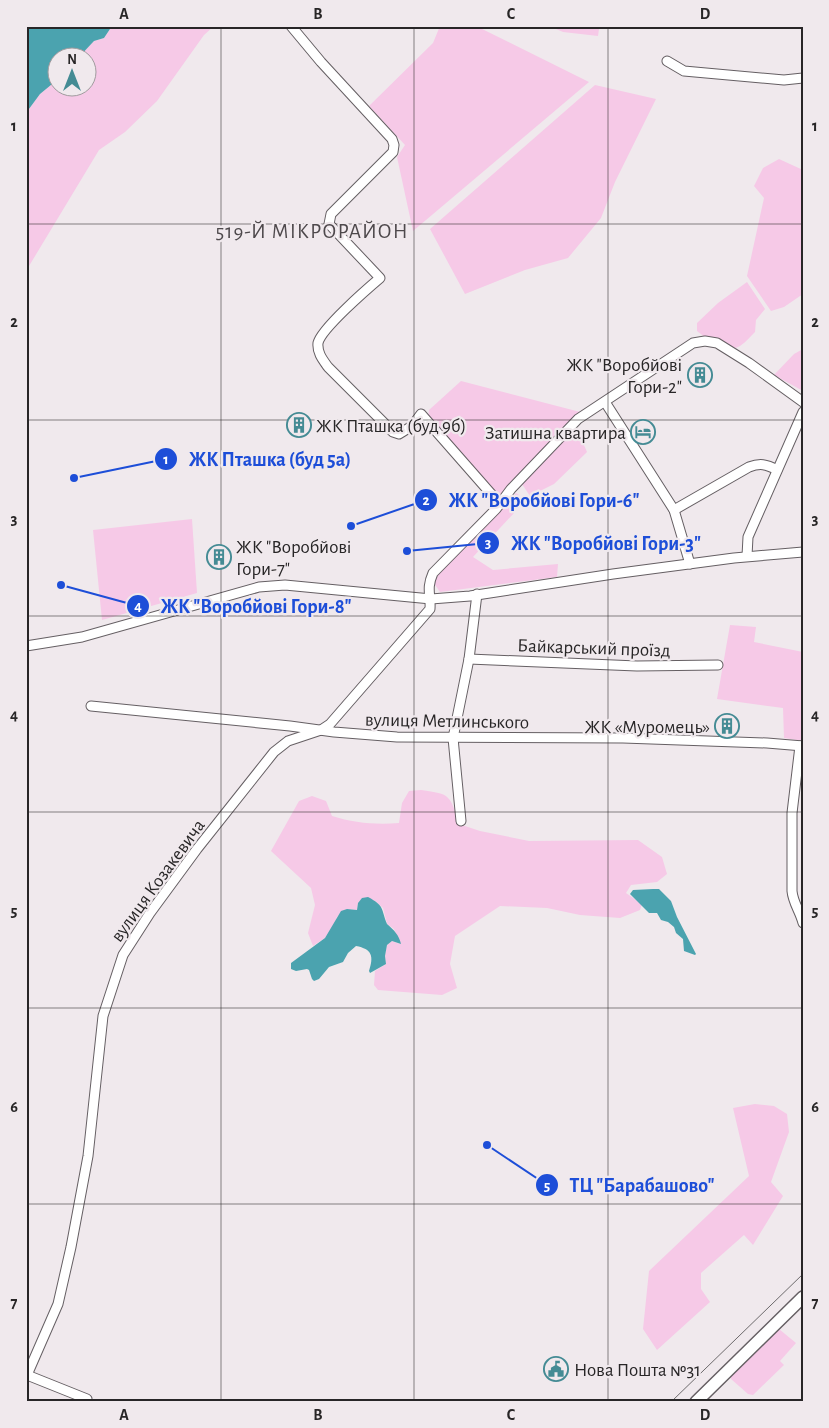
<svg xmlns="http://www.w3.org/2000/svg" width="829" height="1428" font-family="'Alegreya Sans',sans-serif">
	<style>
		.green { fill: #f6c9e7 }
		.water { fill: #4ba3af }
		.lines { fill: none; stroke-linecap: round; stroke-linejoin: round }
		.minor-casing { stroke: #655f63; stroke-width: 11 }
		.major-casing { stroke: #655f63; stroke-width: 14 }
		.minor { stroke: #fff; stroke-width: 9 }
		.major { stroke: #fff; stroke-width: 11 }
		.tram { stroke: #6d6a6c; stroke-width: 1 }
		.grid { fill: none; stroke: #282627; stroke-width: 1; stroke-opacity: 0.55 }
		.labels { text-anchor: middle; stroke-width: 4.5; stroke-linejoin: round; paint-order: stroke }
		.poi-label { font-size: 19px; fill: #282627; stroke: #f0e9ed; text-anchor: end }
		.street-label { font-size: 19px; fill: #282627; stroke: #f0e9ed }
		.quarter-label { font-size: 21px; letter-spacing: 1px; fill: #4e494c; stroke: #f0e9ed }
		.leader { fill: none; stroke: #1d4ed8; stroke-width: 2 }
		.callout-dot { fill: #1d4ed8; stroke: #f0e9ed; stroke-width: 2 }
		.mark-label { font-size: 15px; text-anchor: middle; font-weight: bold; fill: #fff }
		.callout-label { font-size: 20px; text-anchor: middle; font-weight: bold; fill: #1d4ed8; stroke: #f0e9ed; stroke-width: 4.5; stroke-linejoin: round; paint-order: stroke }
		.neatline { fill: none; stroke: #282627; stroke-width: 2 }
		.grid-label { font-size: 16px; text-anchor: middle; font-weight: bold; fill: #282627 }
	</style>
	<rect width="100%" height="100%" fill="#f0e9ed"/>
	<g class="green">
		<path d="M112 26H214L204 35 157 101 125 132 99 150 26 271V113L40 94 57 80 58 88H88V58L79 57 94 41 104 38Z"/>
		<path d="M440 26H476L589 82 413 231 397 157 405 145 369 106 433 43Z"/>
		<path d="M549 26H593L599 29 598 36 563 32Z"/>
		<path d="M595 85 656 99 615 182 601 218 568 258 525 270 465 294 430 229Z"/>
		<path d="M779 159 803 170V294L784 307 771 311 747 276 764 198 754 186 763 168Z"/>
		<path d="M747 282 765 309 756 320 755 332C751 336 746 342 740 346 727 354 707 339 697 331V323L718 303Z"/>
		<path d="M803 349V391L774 375 794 354Z"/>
		<path d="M461 381 584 413 500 500 428 417 429 410Z"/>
		<path d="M576 427 587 452 554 484 530 496 522 484Z"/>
		<path d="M516 493 519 495 522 501 513 506 515 512 473 557 493 570 558 564 557 577 440 592 433 582V578Z"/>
		<path d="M192 519 197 593 102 620 93 530Z"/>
		<path d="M730 625 756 627 754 642 803 652V741L784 738 783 708 717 699Z"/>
		<path d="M421 790C451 794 450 795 459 824L480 831 529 841 638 840 662 857 667 874 657 882 631 885 626 893 642 904 640 910 620 918 580 915 547 908 500 906 455 936 450 964 457 988 442 995 378 990 374 985 375 971 386 964 385 956 387 945 392 941 400 944 394 929 387 924 383 908 375 901 358 903 357 910 347 909 337 917 334 926 325 938 313 946 308 933 315 905 311 888 271 851 299 801 312 796 326 801 332 816C354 823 376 825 399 823L402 803 409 791Z"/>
		<path d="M755 1104 774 1106 787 1114 789 1132 771 1182 783 1196 753 1245 744 1235 701 1273V1289L710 1302 657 1350 643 1329 649 1271 749 1176 733 1108Z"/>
		<path d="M779 1329 796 1343 780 1361 784 1365 753 1395 748 1394 731 1379V1375Z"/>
	</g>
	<g class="water">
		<path d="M26 26H112L104 38 94 41 79 57 58 58 57 80 40 94 26 113Z"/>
		<path d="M653 889H659L671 901 677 917 696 954 695 955 684 951 683 939 676 933 674 927 668 922 661 920 657 913H649L630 894 633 890Z"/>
		<path d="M368 897C385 906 381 909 387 924 394 930 399 935 401 944L392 941 387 945 385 956 386 964 370 973 369 971C374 956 372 949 356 946L348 953 343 962 329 967 319 979 314 981 312 979 309 970 307 969 296 971 291 969V963L325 938 341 911 347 909 357 910 358 903 362 898Z"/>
	</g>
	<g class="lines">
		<defs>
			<g id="minor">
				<path d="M291 26 321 62 392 139 394 145 393 152 331 214 329 224 380 278C367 289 321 329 318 343 317 353 323 360 328 367L393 432 399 434 412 426 421 414 500 504"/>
				<path d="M667 61 684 71 784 80 803 78"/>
				<path d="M605 402 674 510 690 564"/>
				<path d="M674 510 749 467C760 463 766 464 777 470"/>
				<path d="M747 556 748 537 803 412"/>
				<path d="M26 646 82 637 259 587 285 585 431 599 470 596 613 574 734 558 803 552"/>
				<path d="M469 659 637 666 718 665"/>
				<path d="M91 706 290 726 334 732 397 737 623 738 767 743 803 746"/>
				<path d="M800 746 792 813V891C793 903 800 911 803 923"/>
				<path d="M461 821 453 738 469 659 477 594"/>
				<path d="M87 1399 27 1375 58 1304 71 1247 88 1156 103 1016 123 955 150 913 197 849 274 752 288 741 321 730 330 724 430 609C431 594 426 589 433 573L496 509 511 489 578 419 693 343 705 341 717 343 749 363 803 402"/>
			</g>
			<path id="major" d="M696 1402 803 1297"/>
		</defs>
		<use href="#minor" class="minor-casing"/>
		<use href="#major" class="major-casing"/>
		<use href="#minor" class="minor"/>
		<use href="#major" class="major"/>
		<path class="tram" d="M671 1402 803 1274"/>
	</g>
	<path class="grid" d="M221 26V1402M414 26V1402M608 26V1402M26 224H803M26 420H803M26 616H803M26 812H803M26 1008H803M26 1204H803"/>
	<defs>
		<symbol id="building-ring" viewBox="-11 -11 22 22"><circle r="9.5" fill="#f0e9ed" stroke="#448b94" stroke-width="1.5"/><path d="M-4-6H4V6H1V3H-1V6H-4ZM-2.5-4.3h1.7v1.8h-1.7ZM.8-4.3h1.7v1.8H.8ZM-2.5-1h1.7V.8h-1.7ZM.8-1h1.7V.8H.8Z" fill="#448b94"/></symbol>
		<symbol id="hotel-ring" viewBox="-11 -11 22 22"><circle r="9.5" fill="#f0e9ed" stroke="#448b94" stroke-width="1.5"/><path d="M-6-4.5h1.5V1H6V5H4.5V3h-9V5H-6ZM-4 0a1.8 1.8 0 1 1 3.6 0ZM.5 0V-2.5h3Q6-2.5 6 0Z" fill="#448b94"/></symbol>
		<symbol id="civic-ring" viewBox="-11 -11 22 22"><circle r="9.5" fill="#f0e9ed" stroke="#448b94" stroke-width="1.5"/><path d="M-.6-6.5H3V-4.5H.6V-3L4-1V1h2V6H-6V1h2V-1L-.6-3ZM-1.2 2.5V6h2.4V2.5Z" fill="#448b94"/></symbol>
	</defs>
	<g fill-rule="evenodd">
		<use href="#building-ring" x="686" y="361" width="28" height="28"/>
		<use href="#building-ring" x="285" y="411" width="28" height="28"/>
		<use href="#hotel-ring" x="629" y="418" width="28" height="28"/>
		<use href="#building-ring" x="205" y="543" width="28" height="28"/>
		<use href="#building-ring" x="713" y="712" width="28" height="28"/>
		<use href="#civic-ring" x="542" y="1355" width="28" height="28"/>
	</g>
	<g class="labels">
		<g class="poi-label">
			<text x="682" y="371">ЖК "Воробйові<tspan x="682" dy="22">Гори-2"</tspan></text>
			<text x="316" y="432" text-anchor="start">ЖК Пташка (буд 9б)</text>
			<text x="626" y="439">Затишна квартира</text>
			<text x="236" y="553" text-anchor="start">ЖК "Воробйові<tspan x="236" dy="22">Гори-7"</tspan></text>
			<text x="710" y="733">ЖК «Муромець»</text>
			<text x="574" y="1376" text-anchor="start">Нова Пошта №31</text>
		</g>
		<g class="street-label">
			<text transform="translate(594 647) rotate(2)" y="7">Байкарський проїзд</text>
			<text transform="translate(447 720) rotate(1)" y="7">вулиця Метлинського</text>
			<text transform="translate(157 880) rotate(-54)" y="7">вулиця Козакевича</text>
		</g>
		<g class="quarter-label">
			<text x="312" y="238">519-Й МІКРОРАЙОН</text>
		</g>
	</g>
	<path class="leader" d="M74 478L166 459M351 526L426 500M407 551L488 543M61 585L138 606M487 1145L547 1185"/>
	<g class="callout-dot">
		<circle cx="74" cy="478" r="5"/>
		<circle cx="351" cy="526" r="5"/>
		<circle cx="407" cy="551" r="5"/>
		<circle cx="61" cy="585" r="5"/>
		<circle cx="487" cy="1145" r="5"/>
		<circle cx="166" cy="459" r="12"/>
		<circle cx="426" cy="500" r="12"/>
		<circle cx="488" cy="543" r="12"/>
		<circle cx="138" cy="606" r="12"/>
		<circle cx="547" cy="1185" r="12"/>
	</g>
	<g class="mark-label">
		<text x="166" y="464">1</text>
		<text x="426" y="505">2</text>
		<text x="488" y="548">3</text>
		<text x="138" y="611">4</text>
		<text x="547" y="1191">5</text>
	</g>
	<g class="callout-label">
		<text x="270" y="466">ЖК Пташка (буд 5а)</text>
		<text x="544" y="507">ЖК "Воробйові Гори-6"</text>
		<text x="606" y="550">ЖК "Воробйові Гори-3"</text>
		<text x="256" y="613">ЖК "Воробйові Гори-8"</text>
		<text x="642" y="1192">ТЦ "Барабашово"</text>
	</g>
	<rect width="829" height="1428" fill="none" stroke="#f0e9ed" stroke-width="55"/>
	<g transform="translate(72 72)"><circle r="24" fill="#f0e9ed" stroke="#a09b9e"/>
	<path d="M0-4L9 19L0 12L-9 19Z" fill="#448b94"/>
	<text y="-8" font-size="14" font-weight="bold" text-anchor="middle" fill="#282627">N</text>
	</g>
	<rect x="28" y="28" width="774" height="1372" class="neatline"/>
	<g class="grid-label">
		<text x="124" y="19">A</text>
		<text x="318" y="19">B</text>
		<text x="511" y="19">C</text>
		<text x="705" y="19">D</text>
		<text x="14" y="131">1</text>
		<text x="815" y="131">1</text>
		<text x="14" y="327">2</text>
		<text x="815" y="327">2</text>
		<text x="14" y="524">3</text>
		<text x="815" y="524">3</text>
		<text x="14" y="720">4</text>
		<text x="815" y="720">4</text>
		<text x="14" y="916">5</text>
		<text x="815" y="916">5</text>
		<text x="14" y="1112">6</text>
		<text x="815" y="1112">6</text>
		<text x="14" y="1308">7</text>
		<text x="815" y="1308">7</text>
		<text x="124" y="1420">A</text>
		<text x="318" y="1420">B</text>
		<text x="511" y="1420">C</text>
		<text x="705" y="1420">D</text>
	</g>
</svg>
